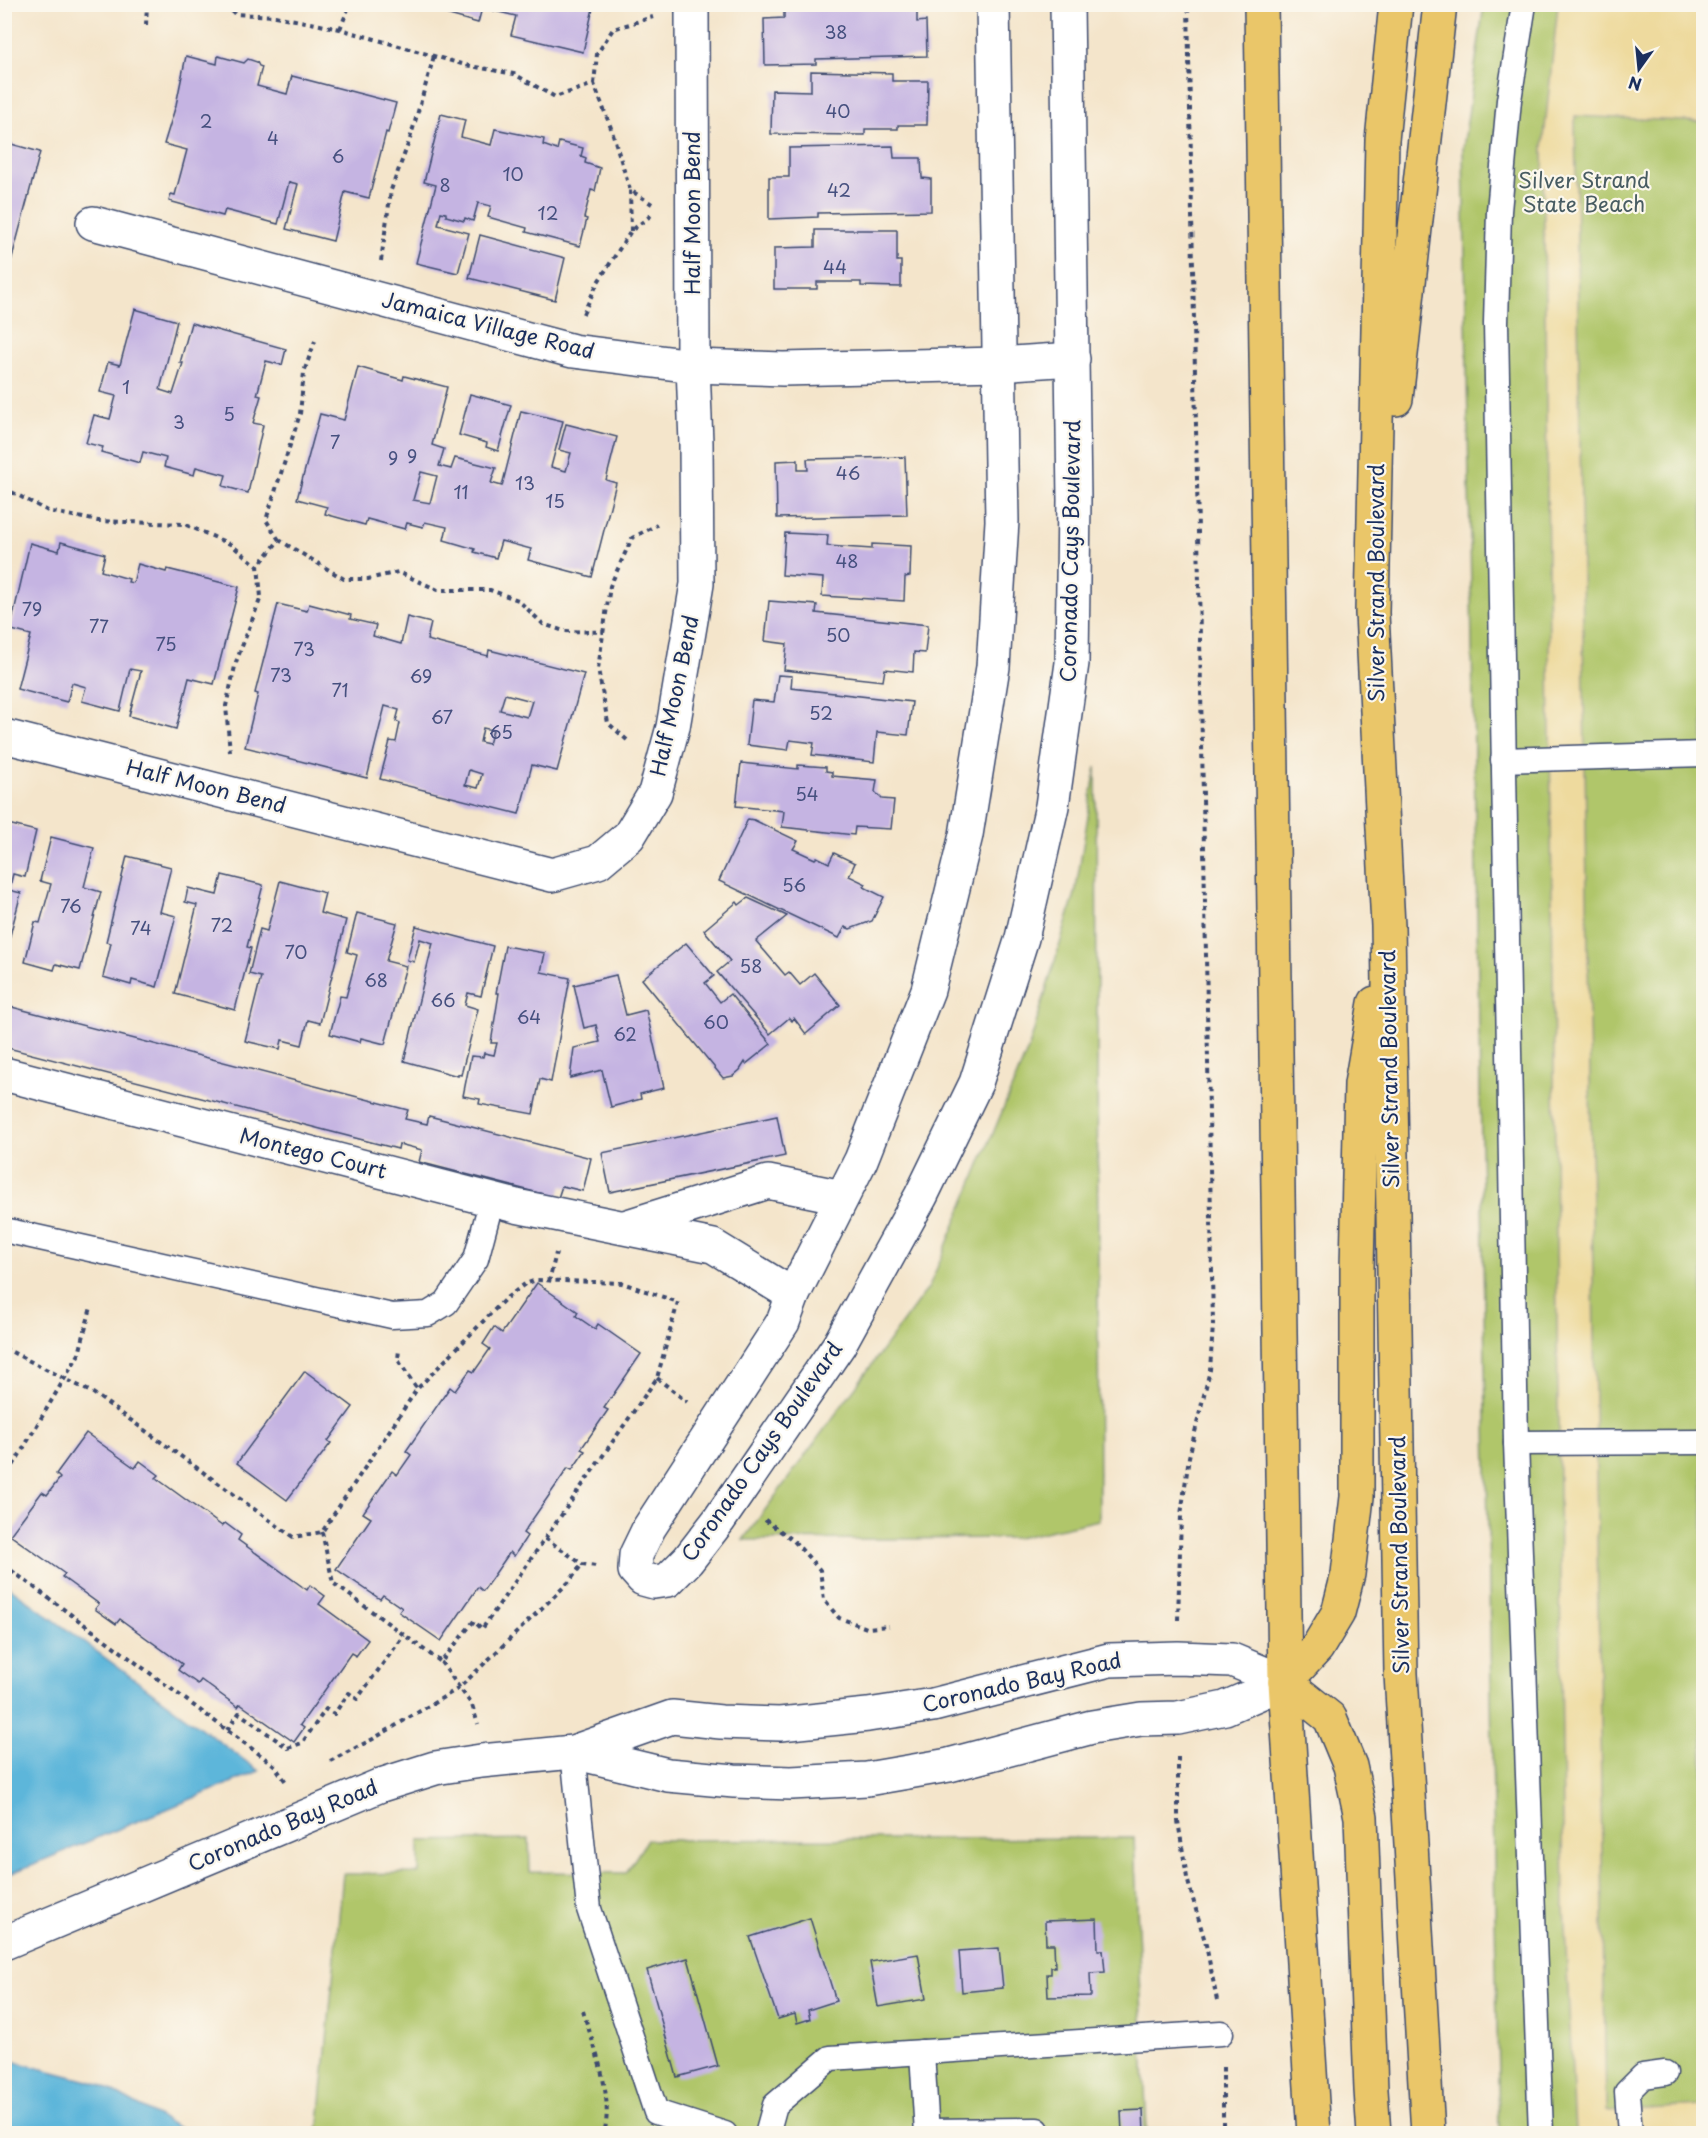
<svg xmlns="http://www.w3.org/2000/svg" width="1708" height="2138" font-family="'Playpen Sans',sans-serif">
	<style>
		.green { fill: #b0c66a; stroke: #667a64; stroke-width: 1.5 }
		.sand { fill: #eeda9e; stroke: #84847e; stroke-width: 1.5 }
		.water { fill: #5db6da; stroke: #3c729c; stroke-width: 1.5 }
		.building { fill: #c5b4e2; fill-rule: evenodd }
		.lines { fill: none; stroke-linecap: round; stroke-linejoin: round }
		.service-casing { stroke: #3c4a6e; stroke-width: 27 }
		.minor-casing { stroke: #3c4a6e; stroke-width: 36 }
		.tertiary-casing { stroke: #3c4a6e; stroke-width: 36 }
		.trunk-casing { stroke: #3c4a6e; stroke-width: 36 }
		.path { stroke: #3c4a6e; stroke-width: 4; stroke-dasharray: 4.5 4.5; stroke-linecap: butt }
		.service { stroke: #fff; stroke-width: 24 }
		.minor { stroke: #fff; stroke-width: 33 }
		.tertiary { stroke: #fff; stroke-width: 33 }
		.trunk { stroke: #eac669; stroke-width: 33 }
		.labels { text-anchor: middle; stroke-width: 4.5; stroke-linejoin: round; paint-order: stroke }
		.number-label { font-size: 18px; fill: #46507f }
		.park-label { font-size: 21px; fill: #485c62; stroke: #fbf7ec }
		.street-label { font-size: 21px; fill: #1b2f5e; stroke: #fbf7ec }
	</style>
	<rect width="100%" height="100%" fill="#fbf7ec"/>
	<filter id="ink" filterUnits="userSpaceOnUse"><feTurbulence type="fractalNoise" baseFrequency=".0167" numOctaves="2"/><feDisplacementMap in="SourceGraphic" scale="12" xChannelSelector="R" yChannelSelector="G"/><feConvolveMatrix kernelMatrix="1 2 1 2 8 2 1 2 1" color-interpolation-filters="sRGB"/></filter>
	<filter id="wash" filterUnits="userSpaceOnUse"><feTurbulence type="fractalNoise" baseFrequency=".008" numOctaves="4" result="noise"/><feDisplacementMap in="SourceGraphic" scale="24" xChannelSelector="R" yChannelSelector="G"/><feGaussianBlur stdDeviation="1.35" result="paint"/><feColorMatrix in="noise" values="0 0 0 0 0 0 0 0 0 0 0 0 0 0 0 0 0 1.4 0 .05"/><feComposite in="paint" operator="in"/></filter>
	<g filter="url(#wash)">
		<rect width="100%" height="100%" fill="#f4e5cb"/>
		<g class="green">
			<path d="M1484 5H1703V2133H1499L1463 149Z"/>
			<path d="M1096 767 1099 1520 1017 1538 743 1540 929 1287 1029 1047 1075 894Z"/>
			<path d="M1134 1838 1147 2133 318 2134 343 1874 419 1873V1841L529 1839 530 1872 626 1873 647 1840Z"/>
		</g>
		<path class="sand" d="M1558 5H1703V122L1575 116 1606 2111 1703 2106V2133H1575L1564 1908 1543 147Z"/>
		<g class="water">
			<path d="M5 1584 259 1771 5 1876Z"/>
			<path d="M4 2059 100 2084 188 2133H5Z"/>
		</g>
		<g id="blocks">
			<g class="building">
				<path d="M444 4H594L583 52 511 35 516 16 482 8 478 23 442 13Z"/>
				<path d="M784 4H917V22L926 21 927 56 816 59V64L765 65 764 19 784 18Z"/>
				<path d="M186 56 217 64 218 56 244 63 248 59 257 62 259 66 262 67 257 86 287 94 292 76 396 103 388 133 386 132 369 198 345 192 333 241 286 229 298 184 289 182 278 224 225 210 223 216 169 201 171 194 175 195 187 150 164 144 176 105Z"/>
				<path d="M811 71 892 73V81H928L927 125H898V129H865V135L771 134 772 90 811 91Z"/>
				<path d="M441 114 465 120 461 137 491 145 495 129 544 139 543 145 557 150 559 142 583 148 581 156 586 158 585 163 600 168 595 191 591 190 584 218 587 219 580 246 526 232 527 228 488 217 491 206 478 203 473 221 465 218 464 221 446 216V213L441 212 438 225 469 233 458 273 416 263 436 185 424 182Z"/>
				<path d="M4 142 40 152 5 284H4Z"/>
				<path d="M893 146 894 158H921L922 178 931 179V211L818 213V217L769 219V177H789V148Z"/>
				<path d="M815 230H897V261H901V287L861 286V282H817V289H774V248L815 247Z"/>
				<path d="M480 235 565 258 555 300 469 278Z"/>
				<path d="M135 309 177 321 160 390 173 394 183 363H180L191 323 286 349 282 365 266 361 257 395 261 396 253 423 263 425 248 493 223 486 226 475 196 467 194 475 164 467 166 458 143 452 140 463 101 452 103 447 86 443 94 415 110 419 116 396 100 392 108 362 120 365Z"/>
				<path d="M358 367 403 380 404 376 447 387 432 445 444 449 439 466 451 469 455 458 496 468 491 483 502 486 521 411 563 421 551 467 566 471 571 453 559 450 566 424 617 437 606 480 616 483 592 577 528 560 531 549 501 541 496 558 474 552 475 549 444 540 447 527 425 522 423 527 407 523 405 529 367 519 365 525 325 514 327 507 297 499 320 414 344 420ZM421 472 437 476 430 503 413 500Z"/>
				<path d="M470 394 511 405 498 451 486 447 487 443 459 435Z"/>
				<path d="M905 457 907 515 777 518 776 461 798 460V470H808L807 459Z"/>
				<path d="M785 533 828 535 827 546 872 549V544L911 546 910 576 905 577 904 601 822 596 823 578 782 575Z"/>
				<path d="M61 542 105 554 101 571 129 579 128 582 133 583 138 564 166 572 167 569 239 587 214 684 189 678 176 729 129 716 141 671 130 669 120 711 82 701 86 687 72 683 67 702 17 689 31 635 8 629 9 624 11 625 30 543 59 551Z"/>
				<path d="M769 601 817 605 816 613 928 625 925 653 914 652 913 672 885 669 883 681 784 670 787 644 765 641Z"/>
				<path d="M278 604 307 611 309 604 351 615 350 619 376 625 373 636 401 644 407 617 431 623 427 640 488 656 489 650 584 674 557 771 532 765 519 814 380 779 390 741 396 742 400 723 396 721 399 710 385 706 367 778 245 747 258 694 255 693ZM505 694 532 701 527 717 500 710ZM483 728 493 730 489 744 480 742ZM469 770 482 774 478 788 465 785Z"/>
				<path d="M778 675 792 676 791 688 912 702 908 735 877 732 874 762 812 755 814 743 790 740 788 750 747 745 752 700 774 702Z"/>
				<path d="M741 763 798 769V765L826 767V771L832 772V776L877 780 875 792 882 799 894 800 891 829 855 827 854 835 782 827 784 811 736 806Z"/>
				<path d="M748 819 754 820 798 841 793 849 815 859 817 857 829 863 834 853 855 863 849 876 866 884 864 887 884 897 872 921 850 929 845 927 839 938 719 881Z"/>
				<path d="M4 823 36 831 25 877 13 874 9 890 21 893 5 955Z"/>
				<path d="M51 837 94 848 84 887 101 892 80 970 56 964 54 970 25 962 35 922 40 923 51 884 40 881Z"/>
				<path d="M127 856 171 867 160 912 176 916 157 987 132 980 131 985 103 977 111 943 106 942Z"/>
				<path d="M222 875 263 885 247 947 251 948 235 1010 175 994 197 905 185 902 188 888 217 895Z"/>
				<path d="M280 881 325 893 320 913 346 920 320 1023 308 1020 302 1045 282 1040 280 1049 245 1041 261 977 249 974 260 929 267 931Z"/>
				<path d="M748 898 787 916 756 941 785 975 789 972 800 985 814 973 840 1005 806 1034 794 1018 792 1021 789 1018 770 1034 717 972 730 961 704 930 737 902 739 905Z"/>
				<path d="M357 913 397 923 386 961 406 966 385 1044 361 1038 360 1042 330 1034 340 996 346 997 357 955 347 952Z"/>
				<path d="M416 926 493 946 481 996 468 993 465 1005 478 1009 461 1075 458 1074V1076L404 1061 433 943 420 939 414 962 407 960Z"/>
				<path d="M686 943 714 976 705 983 720 1002 730 994 771 1044 746 1064 745 1062 740 1070 733 1076 723 1078 642 979Z"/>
				<path d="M505 946 545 953 541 972 570 978 551 1082 540 1079 533 1114 479 1104 480 1099 463 1096 471 1056 483 1057 484 1053 494 1055 497 1043H491L499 993H496Z"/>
				<path d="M616 975 626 1015 646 1010 664 1088 640 1094 641 1099 611 1107 602 1070 570 1078 574 1048 600 1042 596 1025 584 1028 574 985Z"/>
				<path d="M4 1005 408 1110 405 1119 427 1124 429 1116 591 1158 583 1191 562 1186 558 1198 419 1162 422 1150 399 1144 398 1149 4 1047Z"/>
				<path d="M777 1116 785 1156 610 1192 602 1153Z"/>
				<path d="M537 1283 578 1312 576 1316 595 1329 598 1324 641 1354 604 1408 608 1410 581 1449 585 1451 572 1470 568 1468 523 1533 527 1536 514 1556 510 1552 483 1591 478 1587 441 1641 399 1612 402 1608 383 1595 380 1599 336 1569 371 1518 363 1513 392 1471 397 1475 411 1455 406 1451 450 1387 455 1391 470 1370 474 1372 490 1349 483 1344 494 1327 502 1333Z"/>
				<path d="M305 1371 353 1407 328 1441 331 1443 287 1500 237 1463Z"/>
				<path d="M86 1433 135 1468 140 1461 159 1475 156 1478 222 1526 225 1523 241 1535 238 1540 307 1590 310 1585 325 1596 319 1604 368 1640 356 1656 351 1653 300 1725 304 1728 294 1742 240 1704 238 1707 201 1680 198 1684 178 1670 182 1664 120 1619 116 1624 95 1609 99 1604 62 1577 65 1574 10 1535 42 1492 47 1495 60 1478 56 1474Z"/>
				<path d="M810 1918 836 2001 808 2010 810 2019 797 2023 795 2014 778 2019 750 1937Z"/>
				<path d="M1097 1919 1098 1950H1103L1105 1972 1090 1973 1091 1996 1048 1997 1047 1974H1051V1967H1055L1054 1944H1046L1045 1921Z"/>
				<path d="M999 1948 1003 1988 962 1992 959 1951Z"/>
				<path d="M918 1954 926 1999 878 2007 870 1962Z"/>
				<path d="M688 1958 718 2066 677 2077 647 1970Z"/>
				<path d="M1143 2110 1144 2134H1122L1121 2111Z"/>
			</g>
		</g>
	</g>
	<g filter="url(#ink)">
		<use href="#blocks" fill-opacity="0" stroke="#3c4a6e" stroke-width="1.5"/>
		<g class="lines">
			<defs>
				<g id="service">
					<path d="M1524 4 1509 100 1499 211 1496 323 1516 1443 1541 2134"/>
					<path d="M1503 760 1704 754"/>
					<path d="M4 1230 392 1316 428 1314 446 1303 476 1259 492 1199"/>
					<path d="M1516 1443 1704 1442"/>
					<path d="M573 1752 589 1909 656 2112 725 2134"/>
					<path d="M922 2052 927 2134"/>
					<path d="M928 2131 1037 2130"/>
					<path d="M767 2134 775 2105 830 2058 1221 2033"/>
					<path d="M1630 2134 1627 2092 1643 2076 1665 2073"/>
				</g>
				<g id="minor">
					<path d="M93 223 573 351 693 366 783 369 999 364 1073 359"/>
					<path d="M4 736 552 875 598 862 629 836 655 793 673 727 697 584 696 443 693 366 692 4"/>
					<path d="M4 1074 516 1206 713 1246 793 1295"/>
					<path d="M625 1227 768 1182 842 1197"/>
					<path d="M573 1752 668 1775 734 1781 791 1783 867 1779 949 1765 1092 1727 1141 1719 1178 1718 1225 1708 1285 1682"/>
					<path d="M4 1943 381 1785 435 1768 481 1761 573 1752 672 1717 721 1722 780 1724 868 1715 933 1705 1109 1660 1178 1658 1232 1660 1285 1682"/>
				</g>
				<path id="tertiary" d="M993 4 1002 521 993 667 966 835 928 990 861 1160 793 1295 783 1322 649 1528 636 1555 635 1570 643 1579 654 1582 668 1580 688 1560 719 1520 839 1345 921 1196 976 1083 1022 938 1052 806 1072 663 1074 500 1067 4"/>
				<g id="trunk">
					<path d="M1261 4 1285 1682 1314 2134"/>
					<path d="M1396 4 1382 140 1372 613 1388 926 1401 1674 1428 2134"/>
					<path d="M1396 399 1440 4"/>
					<path d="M1285 1682 1317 1648 1338 1613 1348 1574 1357 1497V1269L1361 1084 1375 1003"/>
					<path d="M1285 1682 1330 1718 1350 1766 1361 1817 1371 2090 1374 2134"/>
				</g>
			</defs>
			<use href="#service" class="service-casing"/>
			<use href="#minor" class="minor-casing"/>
			<use href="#tertiary" class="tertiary-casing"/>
			<use href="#trunk" class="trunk-casing"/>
			<g class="path">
				<path d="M225 4 235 14 275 16 340 29 465 65 514 74 555 97 594 84 611 128 630 190"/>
				<path d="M146 25 147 4"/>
				<path d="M340 29 350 4"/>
				<path d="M594 84 597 54 613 29 653 17"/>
				<path d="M631 231 630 190 652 204"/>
				<path d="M381 261 391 190 410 139 434 56"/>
				<path d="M583 314 598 282 631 231 654 213"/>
				<path d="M4 488 48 511 98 521 184 524 230 544 258 566"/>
				<path d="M279 540 266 520 300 414 304 372 315 341"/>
				<path d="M627 740 608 723 598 669 610 586 632 538 657 525"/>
				<path d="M230 752 226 706 236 662 261 597 258 566 279 540 344 579H368L398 572 438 590H490L518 600 543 624 564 631 604 632"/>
				<path d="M549 1282 556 1253"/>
				<path d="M4 1348 93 1393 293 1537 322 1532 417 1389 398 1360 399 1349"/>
				<path d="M657 1378 687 1402"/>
				<path d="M4 1481 79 1354 91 1307"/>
				<path d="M765 1520 793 1540 820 1570 824 1600 839 1618 867 1628 889 1626"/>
				<path d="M322 1532 333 1583 441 1662 474 1621 482 1629 657 1378 678 1302 622 1283 536 1280 525 1284 505 1299 417 1389"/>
				<path d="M545 1538 582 1564 596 1566"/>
				<path d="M4 1565 274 1765 286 1782"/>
				<path d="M1178 1620 1181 1515 1189 1457 1210 1370 1213 1325 1188 4"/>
				<path d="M441 1662 472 1705 478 1724"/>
				<path d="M227 1730 239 1713 288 1748 302 1743 326 1709 334 1714 349 1693 357 1699 404 1635"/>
				<path d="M1178 1757V1821L1187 1878 1206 1945 1217 2000"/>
				<path d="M330 1761 373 1739 459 1688 570 1581 582 1564"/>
				<path d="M583 2011C594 2048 614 2094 604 2134"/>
				<path d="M1223 2067V2134"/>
			</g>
			<use href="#service" class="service"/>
			<use href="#minor" class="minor"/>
			<use href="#tertiary" class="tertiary"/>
			<use href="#trunk" class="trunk"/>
		</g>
	</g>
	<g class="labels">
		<g class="number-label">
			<text x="836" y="39">38</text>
			<text x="838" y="118">40</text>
			<text x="206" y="128">2</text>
			<text x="273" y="145">4</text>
			<text x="338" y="163">6</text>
			<text x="513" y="181">10</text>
			<text x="445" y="192">8</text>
			<text x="839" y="197">42</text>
			<text x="548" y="220">12</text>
			<text x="835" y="274">44</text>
			<text x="126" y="394">1</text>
			<text x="229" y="421">5</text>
			<text x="179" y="429">3</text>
			<text x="335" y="449">7</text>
			<text x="412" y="463">9</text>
			<text x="393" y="465">9</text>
			<text x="848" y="480">46</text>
			<text x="525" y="490">13</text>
			<text x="461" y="499">11</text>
			<text x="555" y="508">15</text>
			<text x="847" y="568">48</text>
			<text x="32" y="616">79</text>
			<text x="99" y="633">77</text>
			<text x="838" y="642">50</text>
			<text x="166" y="651">75</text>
			<text x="304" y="656">73</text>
			<text x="281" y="682">73</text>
			<text x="421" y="683">69</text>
			<text x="340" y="697">71</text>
			<text x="821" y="720">52</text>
			<text x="442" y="724">67</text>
			<text x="501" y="739">65</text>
			<text x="807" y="801">54</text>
			<text x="794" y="892">56</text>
			<text x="71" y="913">76</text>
			<text x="222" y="932">72</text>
			<text x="141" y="935">74</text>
			<text x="296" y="959">70</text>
			<text x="751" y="973">58</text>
			<text x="376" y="987">68</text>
			<text x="443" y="1007">66</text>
			<text x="529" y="1024">64</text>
			<text x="716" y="1029">60</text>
			<text x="625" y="1041">62</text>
		</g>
		<g class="park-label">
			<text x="1584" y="188">Silver Strand<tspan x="1584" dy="24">State Beach</tspan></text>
		</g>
		<g class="street-label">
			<text transform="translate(693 213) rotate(-90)" y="7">Half Moon Bend</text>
			<text transform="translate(488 326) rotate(14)" y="7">Jamaica Village Road</text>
			<text transform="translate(1071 551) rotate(-89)" y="7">Coronado Cays Boulevard</text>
			<text transform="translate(1377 583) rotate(-90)" y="7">Silver Strand Boulevard</text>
			<text transform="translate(675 696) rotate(-78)" y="7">Half Moon Bend</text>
			<text transform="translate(206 787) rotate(14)" y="7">Half Moon Bend</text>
			<text transform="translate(1390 1069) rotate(-91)" y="7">Silver Strand Boulevard</text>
			<text transform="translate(313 1154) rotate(14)" y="7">Montego Court</text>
			<text transform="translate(762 1452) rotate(-55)" y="7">Coronado Cays Boulevard</text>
			<text transform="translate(1400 1555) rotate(-91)" y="7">Silver Strand Boulevard</text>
			<text transform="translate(1022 1683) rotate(-13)" y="7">Coronado Bay Road</text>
			<text transform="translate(283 1826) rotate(-23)" y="7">Coronado Bay Road</text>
		</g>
	</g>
	<rect width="1708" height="2138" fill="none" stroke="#fbf7ec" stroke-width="24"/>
	<g transform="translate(1639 69) rotate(195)" stroke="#fbf7ec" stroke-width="4.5" paint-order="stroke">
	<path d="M0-4.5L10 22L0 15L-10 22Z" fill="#1b2f5e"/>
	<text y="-9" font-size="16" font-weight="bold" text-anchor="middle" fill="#1b2f5e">N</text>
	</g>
</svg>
